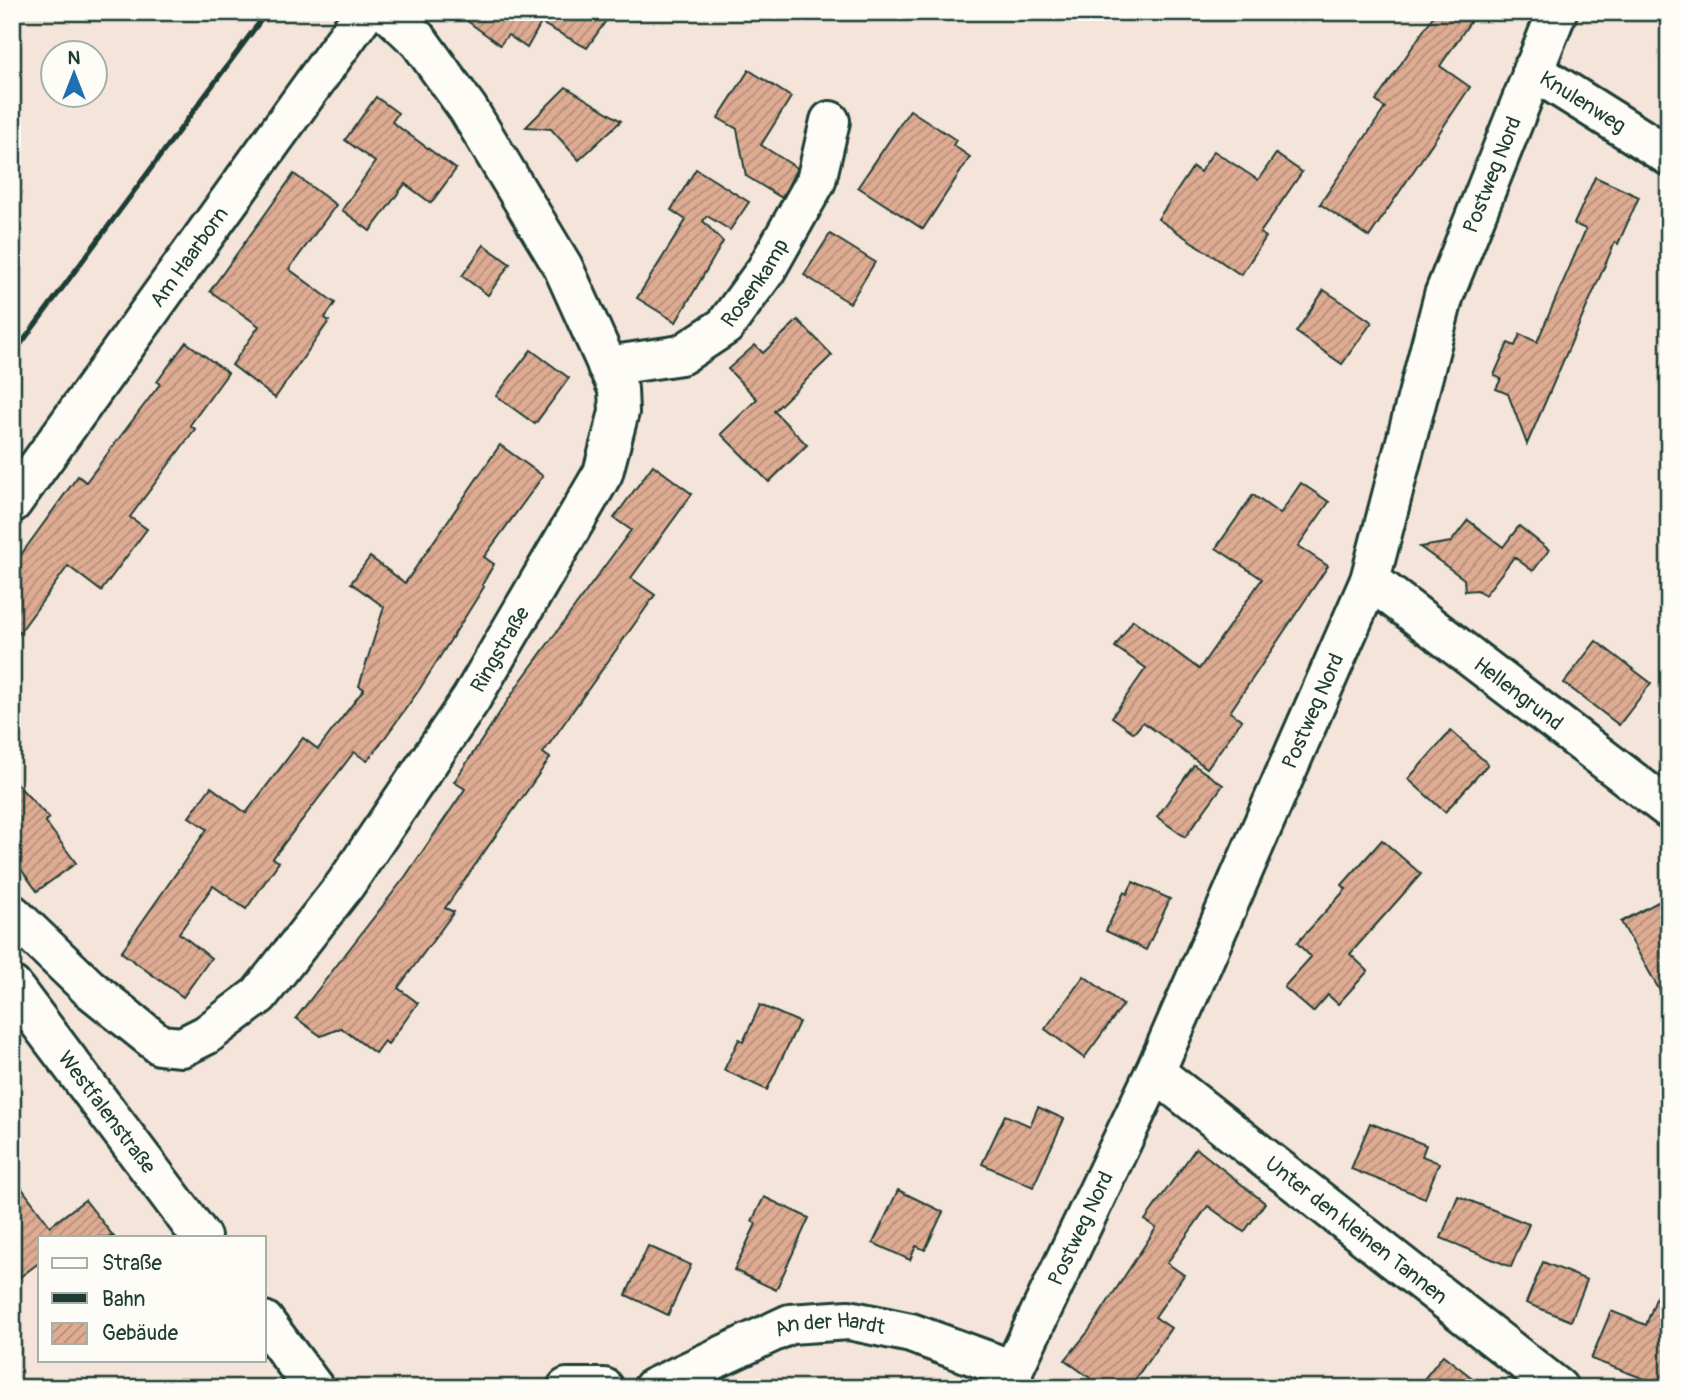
<svg xmlns="http://www.w3.org/2000/svg" width="1681" height="1400" font-family="Pangolin,sans-serif">
	<style>
		.building { fill: url(#building-hatch); stroke: #1f3d34; stroke-width: 2 }
		.lines { fill: none; stroke-linecap: round; stroke-linejoin: round }
		.street-casing { stroke: #1f3d34; stroke-width: 44 }
		.street { stroke: #fdfcf7; stroke-width: 38 }
		.rail { stroke: #1f3d34; stroke-width: 5 }
		.labels { text-anchor: middle; stroke-width: 5; stroke-linejoin: round; paint-order: stroke }
		.street-label { font-size: 21px; fill: #1f3d34; stroke: #fdfcf7 }
	</style>
	<defs>
		<pattern id="building-hatch" width="6" height="6" patternUnits="userSpaceOnUse" patternTransform="scale(1.75)"><rect width="6" height="6" fill="#dfac93"/><path d="M-1 1l2-2M0 6l6-6M5 7l2-2" fill="none" stroke="#b48d79"/></pattern>
	</defs>
	<rect width="100%" height="100%" fill="#f4e4d9"/>
	<filter id="ink" filterUnits="userSpaceOnUse"><feTurbulence type="fractalNoise" baseFrequency=".0143" numOctaves="2"/><feDisplacementMap in="SourceGraphic" scale="14" xChannelSelector="R" yChannelSelector="G"/><feConvolveMatrix kernelMatrix="1 2 1 2 8 2 1 2 1" color-interpolation-filters="sRGB"/></filter>
	<g filter="url(#ink)">
		<g class="building">
			<path d="M455 12H612L587 48 541 23 527 48 508 35 500 45Z"/>
			<path d="M1436 12H1477L1440 66 1470 87 1369 237 1320 204 1385 108 1376 101Z"/>
			<path d="M749 70 791 97 761 145 797 168 782 198 746 176 737 129 718 118Z"/>
			<path d="M566 87 621 121 579 160 551 129 526 127Z"/>
			<path d="M376 97 398 113 392 122 456 169 431 203 405 184 370 231 342 210 375 162 345 140Z"/>
			<path d="M910 110 956 140 953 145 970 157 923 229 858 187Z"/>
			<path d="M1214 151 1258 180 1276 154 1302 172 1260 233 1266 237 1241 275 1158 219 1193 167 1200 172Z"/>
			<path d="M696 169 749 202 730 230 707 216 703 221 723 242 676 322 637 298 686 220 671 210Z"/>
			<path d="M294 174 336 205 289 269 335 303 325 318 329 321 275 398 232 365 259 326 210 291Z"/>
			<path d="M1595 177 1639 197 1618 244 1615 242 1527 444 1508 394 1496 389 1501 379 1494 375 1508 343 1515 346 1520 334 1537 342 1586 229 1574 224Z"/>
			<path d="M830 234 875 262 850 303 804 275Z"/>
			<path d="M484 245 510 264 488 295 462 276Z"/>
			<path d="M1324 290 1372 322 1342 364 1296 332Z"/>
			<path d="M798 320 832 355 774 411 807 445 769 482 721 434 757 399 728 369 755 345 763 353Z"/>
			<path d="M186 342 228 373 190 425 195 429 130 517 147 529 101 591 68 566 12 643V567L78 476 86 482 160 384 157 382Z"/>
			<path d="M531 350 569 378 535 424 496 396Z"/>
			<path d="M500 445 543 476 484 557 494 564 482 585 484 587 419 690 379 746 367 761 354 752 273 858 279 862 246 909 213 886 179 933 211 958 183 997 121 952 207 829 189 817 211 787 246 813 303 738 318 749 364 689 359 686 384 607 351 583 370 557 405 583Z"/>
			<path d="M653 465 692 494 631 578 655 595 543 753 550 758 445 908 454 912 398 988 418 1003 388 1044 384 1041 375 1053 341 1028 321 1036 296 1018 405 877 465 789 454 782 520 682 631 530 614 518Z"/>
			<path d="M1301 483 1329 502 1298 546 1328 566 1230 712 1242 720 1207 768 1143 722 1134 733 1112 717 1146 668 1115 647 1133 620 1199 669 1262 579 1216 548 1253 495 1280 514Z"/>
			<path d="M1468 520 1503 547 1519 526 1549 550 1533 571 1514 557 1485 595 1477 590 1465 591 1464 579 1420 547 1451 542Z"/>
			<path d="M1596 641 1651 683 1619 725 1564 683Z"/>
			<path d="M1451 731 1488 764 1445 812 1408 779Z"/>
			<path d="M1194 765 1223 785 1185 837 1157 817Z"/>
			<path d="M12 779 49 818 45 821 76 863 37 891 12 857Z"/>
			<path d="M1382 840 1421 874 1350 954 1368 971 1338 1004 1328 995 1313 1012 1284 987 1311 957 1297 943 1346 889 1342 885Z"/>
			<path d="M1133 882 1170 899 1146 950 1106 931 1124 892 1127 894Z"/>
			<path d="M1669 896V1007L1621 922Z"/>
			<path d="M1084 976 1123 1005 1084 1058 1045 1029Z"/>
			<path d="M760 1005 799 1022 767 1090 724 1070 739 1039 743 1042Z"/>
			<path d="M1038 1107 1064 1119 1033 1187 982 1164 1005 1115 1030 1126Z"/>
			<path d="M1370 1123 1426 1145 1422 1156 1439 1163 1425 1198 1351 1169Z"/>
			<path d="M1196 1148 1265 1203 1244 1232 1208 1206 1167 1263 1184 1275 1155 1317 1171 1328 1129 1388H1104L1065 1360 1088 1332 1156 1228 1145 1220Z"/>
			<path d="M12 1175 50 1226 85 1200 114 1237H40V1262L12 1283Z"/>
			<path d="M898 1190 943 1212 925 1250 916 1246 910 1260 873 1243Z"/>
			<path d="M1458 1196 1529 1224 1511 1267 1441 1238Z"/>
			<path d="M764 1197 809 1218 776 1290 734 1270 756 1224 752 1221Z"/>
			<path d="M648 1246 691 1265 668 1315 626 1295Z"/>
			<path d="M1543 1262 1587 1280 1571 1321 1526 1303Z"/>
			<path d="M1666 1272H1669V1388L1591 1359 1611 1311 1646 1325Z"/>
			<path d="M1443 1355 1485 1388H1417Z"/>
		</g>
		<g class="lines">
			<defs>
				<g id="street">
					<path id="s1" d="M1532 70 1669 156"/>
					<path id="s2" d="M607 366 681 355 725 326 766 270 816 181 830 121"/>
					<path id="s3" d="M12 503 365 12"/>
					<path id="s4" d="M1370 580 1669 809"/>
					<path id="s5" d="M12 914 89 988 160 1045 182 1047 206 1035 259 995 345 885 471 699 603 473 619 412 618 389 563 267 468 109 419 41 388 12"/>
					<path id="s6" d="M12 986 201 1237"/>
					<path id="s7" d="M1155 1072 1558 1388"/>
					<path d="M264 1321 314 1388"/>
					<path d="M567 1388H604"/>
					<path id="s8" d="M653 1388 790 1324 849 1320 911 1333 1013 1370"/>
					<path id="s9" d="M1013 1388V1370L1155 1072 1370 580 1444 295 1557 12"/>
				</g>
			</defs>
			<use href="#street" class="street-casing"/>
			<use href="#street" class="street"/>
			<path class="rail" d="M12 356 267 12"/>
		</g>
	</g>
	<g class="labels">
		<g class="street-label">
			<text dy="7" stroke="none"><textPath href="#s1" startOffset="60">Knulenweg</textPath></text>
			<text dy="7" stroke="none"><textPath href="#s9" startOffset="1309">Postweg Nord</textPath></text>
			<text dy="7" stroke="none"><textPath href="#s3" startOffset="303">Am Haarborn</textPath></text>
			<text dy="7" stroke="none"><textPath href="#s2" startOffset="180">Rosenkamp</textPath></text>
			<text dy="7" stroke="none"><textPath href="#s5" startOffset="735">Ringstraße</textPath></text>
			<text dy="7" stroke="none"><textPath href="#s4" startOffset="187">Hellengrund</textPath></text>
			<text dy="7" stroke="none"><textPath href="#s9" startOffset="742">Postweg Nord</textPath></text>
			<text dy="7" stroke="none"><textPath href="#s6" startOffset="158">Westfalenstraße</textPath></text>
			<text dy="7" stroke="none"><textPath href="#s9" startOffset="175">Postweg Nord</textPath></text>
			<text dy="7" stroke="none"><textPath href="#s7" startOffset="256">Unter den kleinen Tannen</textPath></text>
			<text dy="7" stroke="none"><textPath href="#s8" startOffset="191">An der Hardt</textPath></text>
		</g>
	</g>
	<rect width="1681" height="1400" fill="none" stroke="#fdfcf7" stroke-width="42"/>
	<rect x="21" y="21" width="1639" height="1358" fill="none" stroke="#1f3d34" stroke-width="2.5" filter="url(#ink)"/>
	<rect x="38" y="1236" width="228" height="126" fill="#fdfcf7" stroke="#a4b0a9" stroke-width="2"/>
	<rect x="52" y="1258" width="35" height="10" fill="#fdfcf7" stroke="#a4b0a9" stroke-width="2"/>
	<text x="102" y="1270" font-size="21" fill="#1f3d34">Straße</text>
	<rect x="52" y="1293" width="35" height="10" fill="#1f3d34" stroke="#a4b0a9" stroke-width="2"/>
	<text x="102" y="1306" font-size="21" fill="#1f3d34">Bahn</text>
	<rect x="52" y="1323" width="35" height="21" fill="url(#building-hatch)" stroke="#a4b0a9" stroke-width="2"/>
	<text x="102" y="1340" font-size="21" fill="#1f3d34">Gebäude</text>
	<g transform="translate(74 74)"><circle r="33" fill="#fdfcf7" stroke="#a4b0a9" stroke-width="2"/>
	<path d="M0-5L12 26L0 18L-12 26Z" fill="#1f6fb2"/>
	<text y="-10" font-size="19" font-weight="bold" text-anchor="middle" fill="#1f3d34">N</text>
	</g>
</svg>
